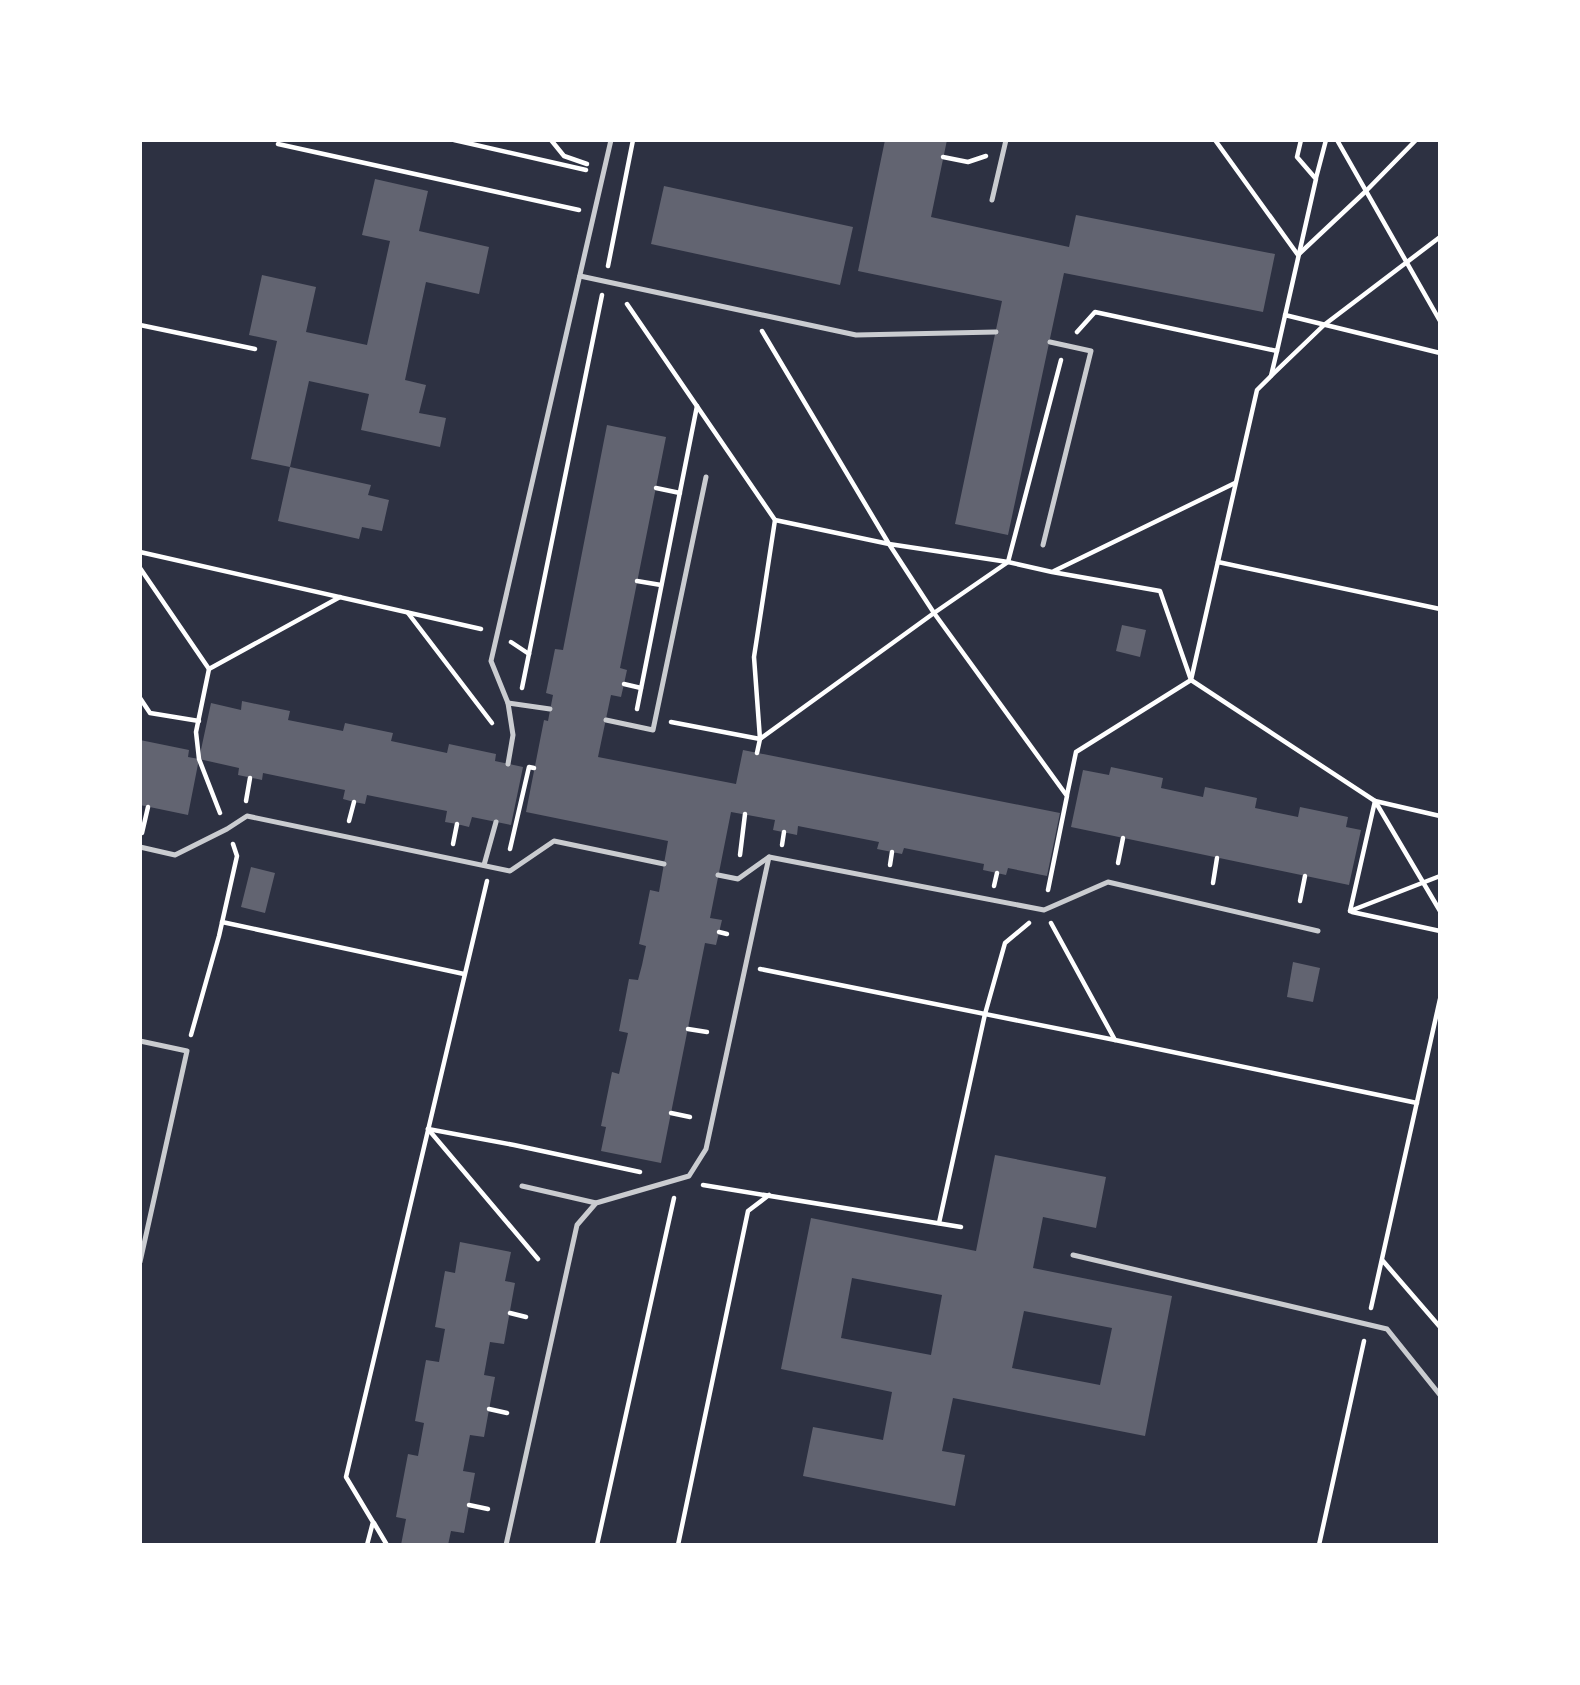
<svg xmlns="http://www.w3.org/2000/svg" width="1580" height="1685" font-family="Literata,serif">
	<style>
		.building { fill: #626471; fill-rule: evenodd }
		.lines { fill: none; stroke-linecap: round; stroke-linejoin: round }
		.path { stroke: #fff; stroke-width: 4.5 }
		.service { stroke: #caccd0; stroke-width: 5 }
	</style>
	<rect width="100%" height="100%" fill="#2d3142"/>
	<g class="building">
		<path d="M885 140H947L931 217 1069 247 1076 215 1275 254 1263 312 1064 273 1008 535 955 524 1002 301 858 271Z"/>
		<path d="M375 179 428 191 419 231 489 247 479 294 426 282 405 380 426 385 419 413 446 418 440 447 361 430 369 394 309 381 290 467 251 459 277 341 249 335 262 275 316 287 306 332 367 345 390 241 362 235Z"/>
		<path d="M664 186 853 227 840 285 651 244Z"/>
		<path d="M607 425 666 437 620 668 627 670 624 684 621 697 611 695 598 757 736 784 743 750 1060 813 1047 876 1008 868 1006 875 983 870 984 864 904 848 902 854 877 849 879 842 798 826 797 835 773 830 775 820 731 812 710 918 722 920 716 945 705 943 661 1163 601 1151 606 1127 601 1126 612 1072 619 1074 628 1033 619 1031 629 979 638 980 642 965 646 946 639 944 650 890 659 892 668 841 526 812 544 720 548 721 553 695 546 693 555 649 563 650Z"/>
		<path d="M290 467 371 485 368 495 389 500 382 531 362 527 359 539 278 521Z"/>
		<path d="M1122 625 1146 630 1140 657 1116 651Z"/>
		<path d="M242 701 290 711 288 720 343 731 345 723 393 733 391 741 447 753 449 744 496 754 495 761 523 767 511 825 472 817 469 827 457 824 445 822 447 811 367 795 365 804 354 802 343 799 345 790 263 773 262 780 238 775 239 768 199 759 188 815 140 805V740L189 750 188 757 199 759 211 703 241 710Z"/>
		<path d="M1111 767 1163 778 1161 788 1203 797 1205 787 1257 798 1255 808 1298 817 1300 807 1348 817 1346 827 1361 830 1349 885 1071 827 1083 770 1109 775Z"/>
		<path d="M251 867 275 873 265 913 241 907Z"/>
		<path d="M1293 962 1320 968 1313 1002 1287 997Z"/>
		<path d="M995 1155 1106 1177 1096 1228 1043 1217 1033 1268 1172 1296 1145 1436 953 1398 942 1451 965 1455 955 1506 803 1476 813 1427 883 1440 892 1392 781 1369 811 1218 976 1251ZM852 1278 942 1295 931 1355 841 1338ZM1024 1311 1112 1328 1100 1385 1012 1368Z"/>
		<path d="M460 1242 511 1252 505 1281 515 1283 504 1344 490 1342 484 1375 495 1377 484 1437 470 1435 463 1471 475 1473 464 1533 451 1531 448 1545H401L406 1519 396 1517 408 1454 418 1456 424 1423 415 1421 426 1360 439 1362 445 1329 435 1327 445 1271 455 1273Z"/>
	</g>
	<g class="lines">
		<g class="path">
			<path d="M454 140 586 170"/>
			<path d="M551 140 564 156 587 164"/>
			<path d="M1215 140 1298 255 1366 191 1416 140"/>
			<path d="M1337 140 1440 321"/>
			<path d="M278 144 579 210"/>
			<path d="M943 157 968 162 986 156"/>
			<path d="M1316 178 1326 140"/>
			<path d="M608 266 633 140"/>
			<path d="M627 304 775 520 754 657 760 739 671 722"/>
			<path d="M1285 315 1440 353"/>
			<path d="M140 325 255 349"/>
			<path d="M762 331 889 544 934 613 1067 796 1048 890"/>
			<path d="M1077 332 1095 312 1277 351 1316 179 1297 157 1301 140"/>
			<path d="M1277 351 1271 376 1257 390 1191 680 1375 801 1440 911"/>
			<path d="M1271 376 1324 325 1440 237"/>
			<path d="M656 488 680 493"/>
			<path d="M775 520 889 544 1008 562 1052 572 1160 591 1191 680 1076 752 1067 795"/>
			<path d="M140 552 481 629"/>
			<path d="M1218 562 1440 609"/>
			<path d="M140 568 209 669 196 732 199 759 220 813"/>
			<path d="M1054 571 1235 483"/>
			<path d="M637 581 661 585"/>
			<path d="M408 613 492 723"/>
			<path d="M511 642 529 654"/>
			<path d="M209 669 340 597"/>
			<path d="M624 684 641 688"/>
			<path d="M522 688 602 295"/>
			<path d="M140 698 150 713 199 721"/>
			<path d="M637 709 697 406"/>
			<path d="M757 753 760 739 934 613 1008 562 1061 360"/>
			<path d="M246 801 250 778"/>
			<path d="M349 821 354 802"/>
			<path d="M142 833 148 807"/>
			<path d="M453 844 457 824"/>
			<path d="M782 845 784 832"/>
			<path d="M510 849 529 767 534 768"/>
			<path d="M740 855 745 814"/>
			<path d="M1118 863 1123 838"/>
			<path d="M890 865 892 852"/>
			<path d="M1213 883 1217 858"/>
			<path d="M994 886 997 873"/>
			<path d="M1300 901 1305 876"/>
			<path d="M1350 911 1375 801 1440 816"/>
			<path d="M1350 911 1440 876"/>
			<path d="M1352 912 1440 931"/>
			<path d="M222 922 464 974"/>
			<path d="M1051 923 1115 1040 1417 1103"/>
			<path d="M719 932 727 934"/>
			<path d="M760 969 1115 1040"/>
			<path d="M688 1029 707 1032"/>
			<path d="M191 1035 219 936 237 856 233 844"/>
			<path d="M671 1113 690 1117"/>
			<path d="M428 1129 514 1145 640 1172"/>
			<path d="M428 1129 538 1259"/>
			<path d="M703 1185 961 1227"/>
			<path d="M939 1223 985 1014 1005 943 1029 923"/>
			<path d="M1383 1261 1440 1327"/>
			<path d="M1371 1308 1440 999"/>
			<path d="M510 1313 526 1317"/>
			<path d="M489 1409 507 1413"/>
			<path d="M469 1505 488 1509"/>
			<path d="M374 1523 387 1545"/>
			<path d="M367 1545 373 1522 346 1477 487 881"/>
			<path d="M597 1545 674 1198"/>
			<path d="M678 1545 748 1211 769 1195"/>
			<path d="M1319 1545 1364 1341"/>
		</g>
		<g class="service">
			<path d="M992 200 1006 140"/>
			<path d="M580 276 856 335 996 332"/>
			<path d="M1043 545 1091 351 1050 342"/>
			<path d="M508 703 550 709"/>
			<path d="M606 720 653 730 706 477"/>
			<path d="M508 764 513 735 508 703 491 661 611 140"/>
			<path d="M140 847 175 855 227 829 247 816 510 871 554 841 664 864"/>
			<path d="M484 865 496 822"/>
			<path d="M718 875 738 879 769 857 1044 910 1108 882 1318 931"/>
			<path d="M140 1041 187 1051 140 1262"/>
			<path d="M522 1186 596 1203"/>
			<path d="M1073 1255 1387 1329 1440 1395"/>
			<path d="M506 1545 577 1225 596 1203 689 1176 706 1149 769 857"/>
		</g>
	</g>
	<rect width="1580" height="1685" fill="none" stroke="#ffffff" stroke-width="284"/>
</svg>
